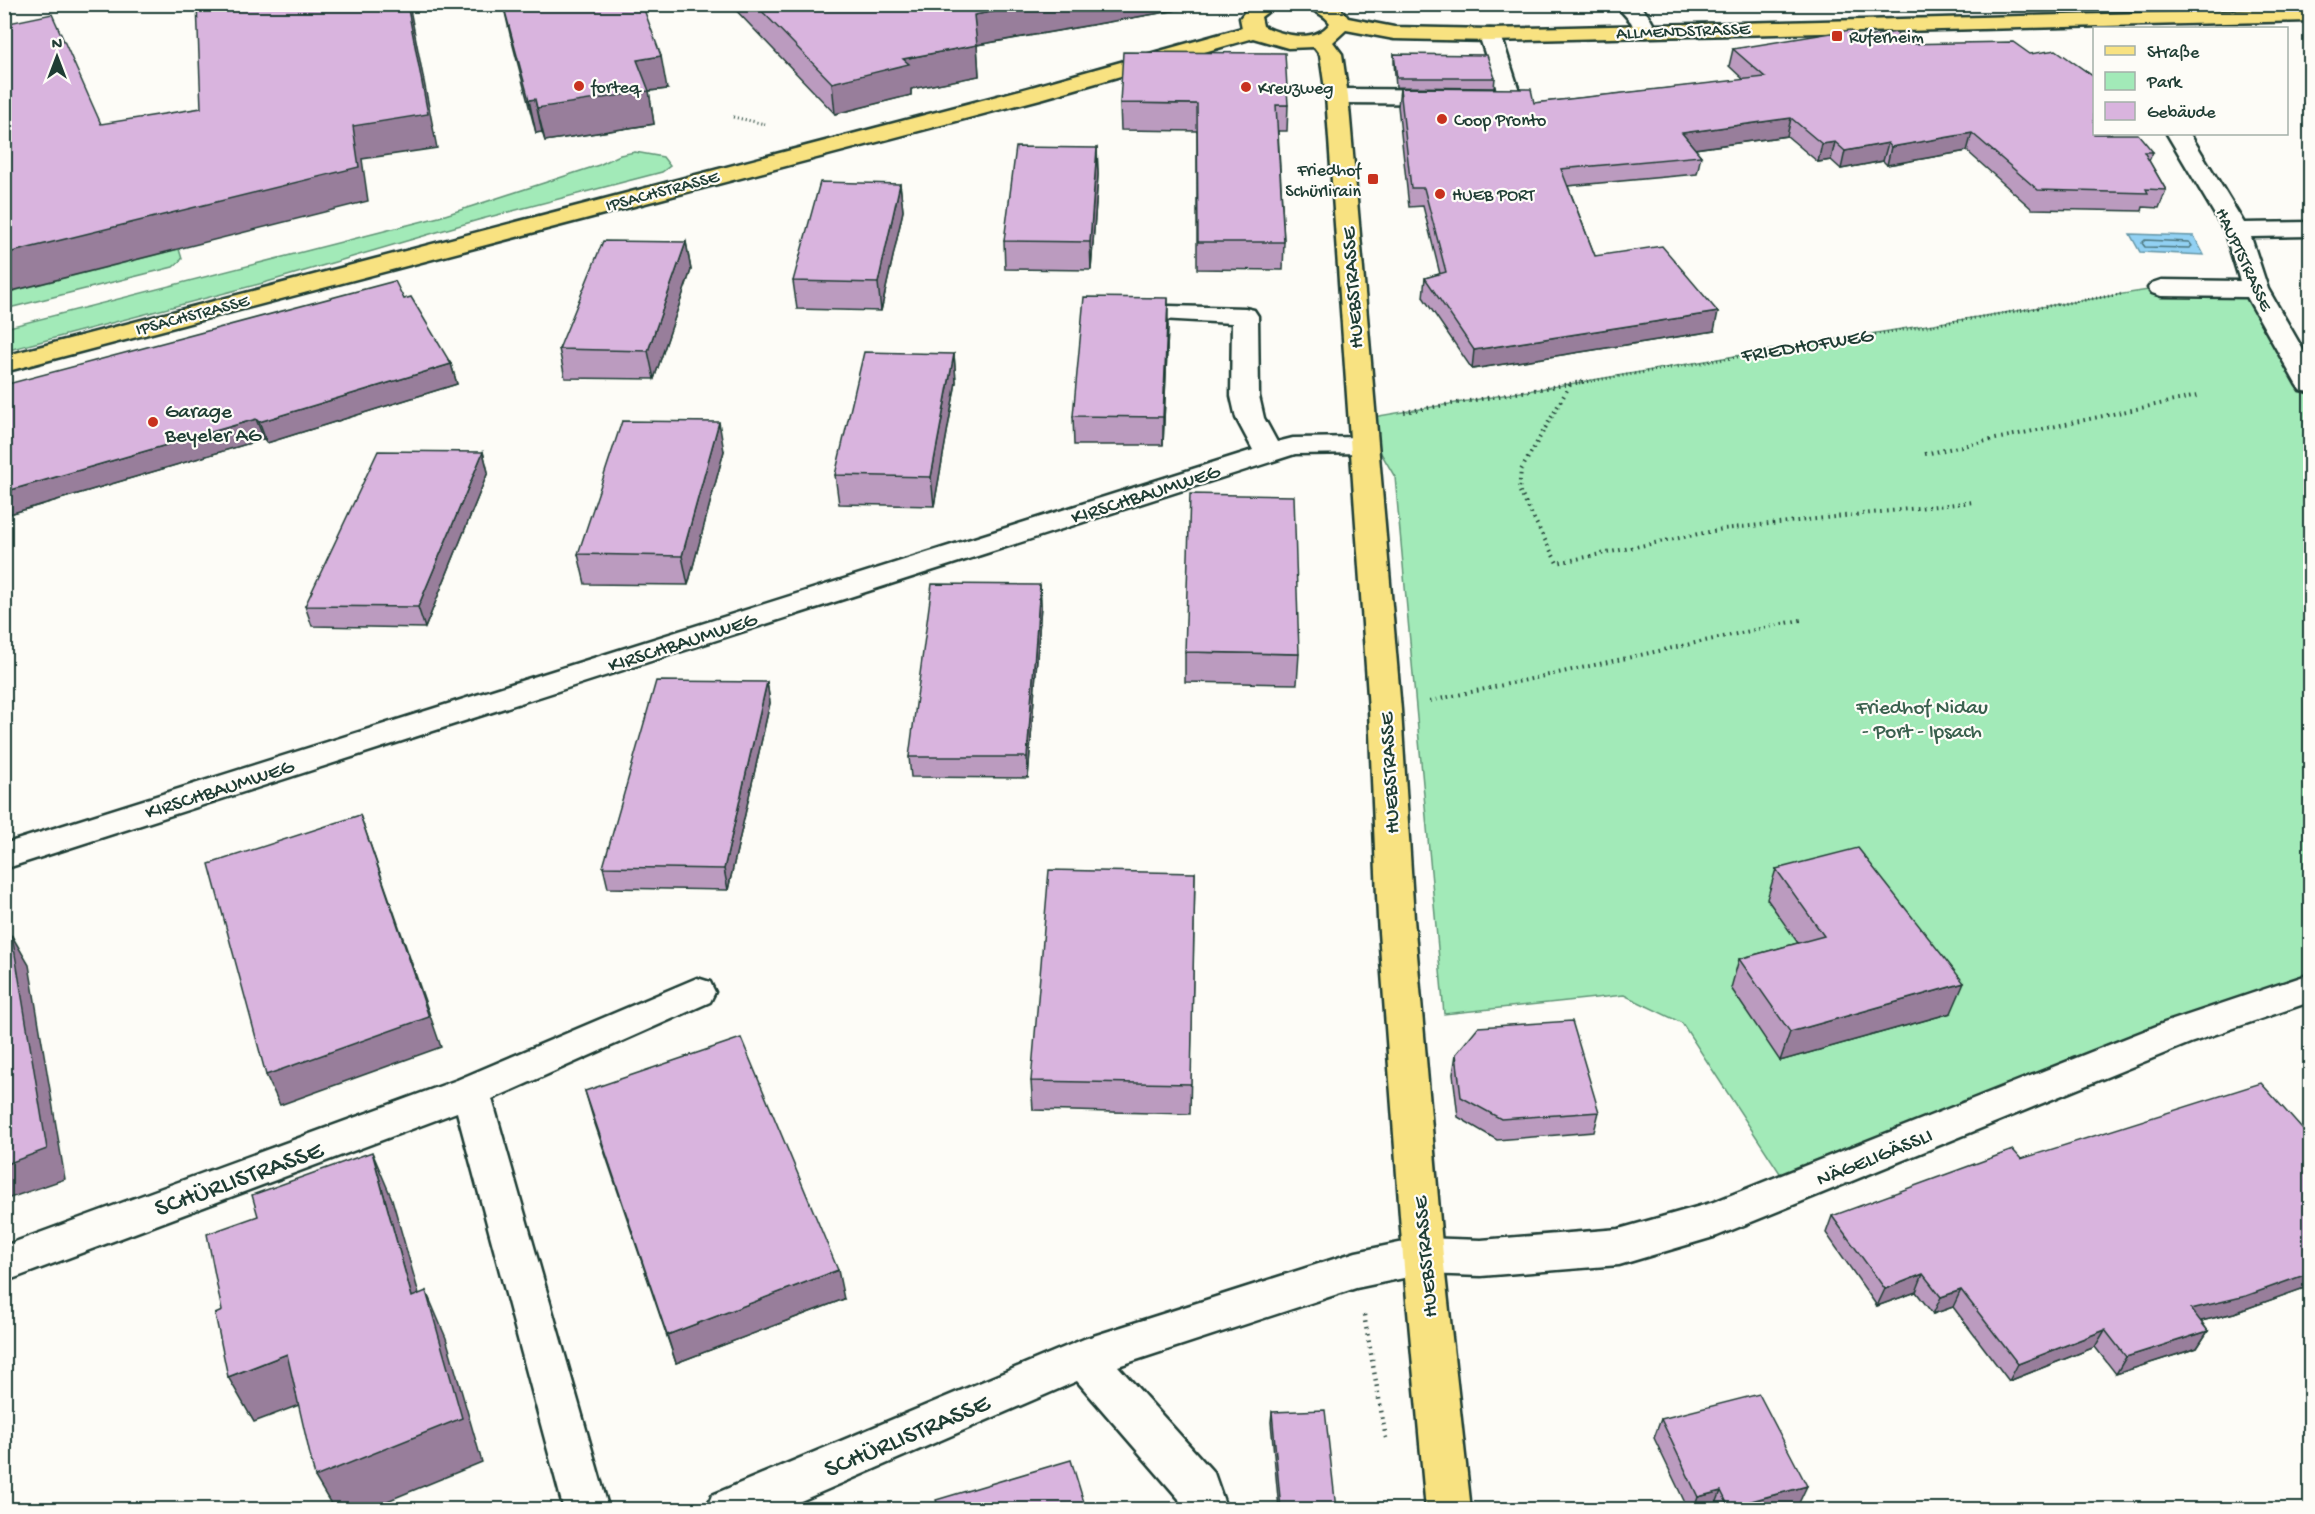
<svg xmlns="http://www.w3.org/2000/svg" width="2315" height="1514" font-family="'Gochi Hand',sans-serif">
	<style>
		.green { fill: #a2eab8; stroke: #609476; stroke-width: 1.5 }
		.water { fill: #92d1f3; stroke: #6496a7; stroke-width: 1.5 }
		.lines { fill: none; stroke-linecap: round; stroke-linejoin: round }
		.shore { stroke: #4d7880; stroke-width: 1.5 }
		.minor-casing { stroke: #1f3d34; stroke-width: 5 }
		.major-casing { stroke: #1f3d34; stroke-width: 5 }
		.path-far2 { stroke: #1f3d34; stroke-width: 3; stroke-dasharray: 1 3; stroke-linecap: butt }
		.path-far1 { stroke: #1f3d34; stroke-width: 4; stroke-dasharray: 1.5 4.5; stroke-linecap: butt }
		.path { stroke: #1f3d34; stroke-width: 4.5; stroke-dasharray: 1.5 5; stroke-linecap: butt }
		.minor { fill: #fdfcf7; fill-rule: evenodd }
		.major { fill: #f8e281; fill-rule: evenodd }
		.wall { fill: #bb9bbf; stroke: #1f3d34; stroke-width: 1.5 }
		.shaded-wall { fill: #987e9b; stroke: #1f3d34; stroke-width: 1.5 }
		.building { fill: #d9b4de; stroke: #1f3d34; stroke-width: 1.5 }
		.poi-dot { fill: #c8321e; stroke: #fdfcf7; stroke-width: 2 }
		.labels { text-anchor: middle; stroke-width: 4.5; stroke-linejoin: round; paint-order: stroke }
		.far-street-label { font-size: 18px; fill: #1f3d34; stroke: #fdfcf7 }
		.far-poi-label { font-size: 18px; fill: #1f3d34; stroke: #fdfcf7; text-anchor: start }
		.street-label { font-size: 21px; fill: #1f3d34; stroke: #fdfcf7 }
		.poi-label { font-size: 21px; fill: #1f3d34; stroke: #fdfcf7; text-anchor: start }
		.park-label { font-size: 21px; fill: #39604e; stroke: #fdfcf7 }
		.near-street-label { font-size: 26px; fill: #1f3d34; stroke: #fdfcf7 }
	</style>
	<rect width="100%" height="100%" fill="#fdfcf7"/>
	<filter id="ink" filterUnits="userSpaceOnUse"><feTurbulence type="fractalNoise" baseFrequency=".0167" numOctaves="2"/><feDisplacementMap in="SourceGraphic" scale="12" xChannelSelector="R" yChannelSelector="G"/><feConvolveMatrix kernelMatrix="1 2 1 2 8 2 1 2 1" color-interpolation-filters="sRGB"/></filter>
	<g filter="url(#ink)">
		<g class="green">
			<path d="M635 152 663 157 670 166 662 172 478 220 267 282 5 351V328L439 217 599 165 620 155Z"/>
			<path d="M179 249 182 259 173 267 5 309V293Z"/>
			<path d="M2161 288 2255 289 2310 384V988L2177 1033 1791 1190 1682 1023 1624 995 1444 1014 1395 477 1361 419 1813 343Z"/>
		</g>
		<path class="water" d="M2130 234 2194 236 2204 255 2140 252Z"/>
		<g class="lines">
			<path class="shore" d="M2145 240 2189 242 2192 246 2189 248 2145 247 2142 243Z"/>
			<defs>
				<g id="minor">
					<path d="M1615 4H1638L1648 15 1657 31 1654 36 1646 37 1638 36 1631 22Z"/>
					<path d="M2262 4H2283L2289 15 2285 19 2278 21 2271 19Z"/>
					<path d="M1490 29 1498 30 1501 35 1521 97 1518 102 1510 104 1337 103 1329 101 1326 96 1329 91 1337 89 1497 90 1479 35 1482 30Z"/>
					<path d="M2167 134H2190L2244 223 2310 222V236L2251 237 2268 289 2310 362V392L2300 390 2296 384 2247 297 2161 296 2152 293 2148 288 2152 283 2161 280 2240 281 2224 230Z"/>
					<path d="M1169 306 1245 308 1254 310 1258 316 1259 396 1264 418 1277 442 1293 438 1363 437 1373 439 1377 445 1373 451 1363 453 1295 454 4 869V844L1253 450 1236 418 1231 396 1232 323 1160 319 1156 314 1160 309Z"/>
					<path d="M2310 974V1002L2190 1043 1717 1236 1619 1265 1481 1276 1423 1274 1356 1288 1118 1366 1214 1473 1227 1510H1182L1179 1499 1077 1381 780 1510H706L712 1495 1084 1339 1356 1252 1423 1238 1481 1240 1619 1229 1711 1203 2164 1023Z"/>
					<path d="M697 978 710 982 715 992 710 1002 492 1099 609 1510H564L457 1112 4 1282V1246L457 1080Z"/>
				</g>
				<path id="major" d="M1251 4H1278L1261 17 1263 26C1282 35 1315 44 1330 23 1324 13 1313 13 1307 4 1325 4 1338 1 1348 18L1394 27 1490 29 2310 9V21L1490 41 1394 39 1346 30 1333 42 1342 54 1348 96 1401 710 1414 919 1443 1256 1471 1510H1426L1403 1256 1378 919 1369 710 1326 96 1320 55 1314 47 1288 48 1253 38 1044 98 4 372V356L1028 88 1242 28 1240 18Z"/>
			</defs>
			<use href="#minor" class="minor-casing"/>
			<use href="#major" class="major-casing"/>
			<g class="path-far2">
				<path d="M733 117 765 124"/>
				<path d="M1579 383 2122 294"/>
			</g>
			<g class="path-far1">
				<path d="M1570 385 1521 470 1519 490 1557 563 1723 529 1974 502"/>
				<path d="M1404 412 1588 381"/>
				<path d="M1925 454 2197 396"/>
				<path d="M1430 701 1805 619"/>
			</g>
			<path class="path" d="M1364 1315 1386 1438"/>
			<use href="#minor" class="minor"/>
			<use href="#major" class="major"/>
		</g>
		<g class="wall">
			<path d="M503 4 667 89 649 91 654 124 545 141 542 132 536 133 510 34Z"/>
			<path d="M730 4H1212L977 45 979 76 911 89V95L835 114Z"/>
			<path d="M1503 4H1527L1504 6Z"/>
			<path d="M1860 38 1899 44 2153 152 2149 161 2166 190 2159 208 2143 207 2142 211 2032 209 1967 151 1887 165 1883 161 1841 169 1831 160 1818 162 1787 136 1695 149 1701 156 1697 174 1568 186 1595 256 1714 331 1472 369 1423 297 1425 278 1440 274 1423 206 1409 207 1398 106 1400 88 1534 103 1744 80 1729 66 1733 49Z"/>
			<path d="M1394 54 1495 78 1494 88 1396 87 1394 63Z"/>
			<path d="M1120 103 1288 105 1287 131H1278L1284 242 1283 270 1197 269V131L1121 130Z"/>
			<path d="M1097 148 1098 175 1091 270 1005 269 1004 241Z"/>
			<path d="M900 184 903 211 881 311 797 309 793 281Z"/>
			<path d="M686 242 691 270 654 379 565 378 559 349Z"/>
			<path d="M404 299 451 364 457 384 267 443 264 439 6 515H4V385Z"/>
			<path d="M1168 326 1163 445H1074L1073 416Z"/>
			<path d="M954 354 956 382 934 506 839 504 835 475Z"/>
			<path d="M724 451 688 585 585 584 578 554Z"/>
			<path d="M483 452 488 472 425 628 312 626 305 606Z"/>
			<path d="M1040 585 1041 605 1028 778 911 777 909 757Z"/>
			<path d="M1185 652 1299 654 1297 684 1185 682Z"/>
			<path d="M767 682 770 703 728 890 608 888 603 867Z"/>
			<path d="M1776 869 1951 1013 1780 1061 1731 988 1739 959 1798 943 1767 899Z"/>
			<path d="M1195 873 1190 1114 1033 1110 1031 1081Z"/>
			<path d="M1456 1054 1599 1112 1594 1132 1497 1140 1458 1117 1453 1074Z"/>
			<path d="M585 1091 844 1299 676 1363 594 1121Z"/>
			<path d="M2310 1138V1286L2234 1313 2201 1321 2208 1331 2197 1348 2116 1374 2095 1347 2009 1381 1953 1307 1933 1314 1916 1292 1877 1306 1826 1233 1832 1216 2021 1159Z"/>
			<path d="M1272 1412 1336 1509H1279L1271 1422Z"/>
			<path d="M1661 1419 1798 1505 1782 1509H1688L1654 1438Z"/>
		</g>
		<g class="shaded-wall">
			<path d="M407 4H409L437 148 362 159 368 201 4 293V254L353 126Z"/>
			<path d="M1034 4H1212L976 45 974 15Z"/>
			<path d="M977 45 979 76 911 89V95L835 114 832 83 903 59Z"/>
			<path d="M661 56 667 89 649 91 654 124 545 141 537 108 637 60Z"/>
			<path d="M535 99 542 132 536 133 529 100Z"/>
			<path d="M1791 118 1787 136 1679 151 1682 133Z"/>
			<path d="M1972 133 1967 151 1887 165 1891 147Z"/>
			<path d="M1835 142 1831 160 1818 162 1822 144Z"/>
			<path d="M1888 143 1883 161 1841 169 1845 151Z"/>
			<path d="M1097 148 1098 175 1091 270 1090 242Z"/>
			<path d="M900 184 903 211 881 311 878 283Z"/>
			<path d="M686 242 691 270 654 379 648 351Z"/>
			<path d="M1168 298V326L1163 445V417Z"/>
			<path d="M1718 312 1714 331 1472 369 1474 350Z"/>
			<path d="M954 354 956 382 934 506 931 477Z"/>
			<path d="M451 364 457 384 267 443 259 422Z"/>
			<path d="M256 419 264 439 6 515 4 512V492Z"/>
			<path d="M719 422 724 451 688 585 682 556Z"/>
			<path d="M483 452 488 472 425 628 418 607Z"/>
			<path d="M1040 585 1041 605 1028 778 1027 757Z"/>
			<path d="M767 682 770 703 728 890 724 869Z"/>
			<path d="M360 815 441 1047 280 1105 266 1075Z"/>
			<path d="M12 936 29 965 65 1179 4 1200V1165Z"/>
			<path d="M1964 983 1951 1013 1780 1061 1790 1032Z"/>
			<path d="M372 1152 392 1199 433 1343 412 1297Z"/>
			<path d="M838 1270 844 1299 676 1363 667 1335Z"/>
			<path d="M2310 1273V1286L2234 1313 2181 1326 2191 1309Z"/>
			<path d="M1923 1274 1916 1292 1877 1306 1885 1289Z"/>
			<path d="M1961 1290 1953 1307 1933 1314 1941 1297Z"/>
			<path d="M426 1291 446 1338 482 1462 368 1509H334L315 1477Z"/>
			<path d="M2105 1330 2095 1347 2009 1381 2018 1364Z"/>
			<path d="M2208 1331 2197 1348 2116 1374 2126 1357Z"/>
			<path d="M287 1354 312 1400 254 1422 228 1377Z"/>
			<path d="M1807 1486 1798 1505 1782 1509H1728L1729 1507Z"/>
			<path d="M1721 1491 1714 1509H1694L1698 1497Z"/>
		</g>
		<g class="building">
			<path d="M197 4H407L428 114 353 126 359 167 4 254V24L52 14 101 124 201 108Z"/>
			<path d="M503 4H642L661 56 637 60 649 91 537 108 535 99 529 100Z"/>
			<path d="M755 4H1034L974 15 977 45 903 59 909 64 832 83Z"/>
			<path d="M1850 30 1860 38 1897 32 1899 44 2013 42 2030 54 2056 50 2094 77V134H2138L2153 152H2144L2166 190 2146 189 2148 193 2038 190 1972 133 1891 147 1888 143 1845 151 1835 142 1822 144 1791 118 1682 133 1701 156 1561 169 1595 256 1662 246 1718 312 1474 350 1425 278 1446 272 1424 188H1411L1400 88 1531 89 1534 103 1765 77 1733 49Z"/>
			<path d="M1123 52 1285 53 1288 105H1276L1284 242H1198L1197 104 1120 103Z"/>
			<path d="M1394 54 1487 55 1495 78H1397Z"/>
			<path d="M1016 147 1097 148 1090 242 1004 241Z"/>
			<path d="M820 182 900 184 878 283 793 281Z"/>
			<path d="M603 241 686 242 648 351 559 349Z"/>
			<path d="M395 281 404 299 411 297 451 364 259 422 256 419 4 492V385Z"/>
			<path d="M1084 297 1168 298 1163 417 1073 416Z"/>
			<path d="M864 352 954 354 931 477 835 475Z"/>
			<path d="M622 421 719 422 682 556 578 554Z"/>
			<path d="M378 451 483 452 418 607 305 606Z"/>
			<path d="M1190 494 1294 496 1299 654 1185 652Z"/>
			<path d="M932 584 1040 585 1027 757H909Z"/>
			<path d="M656 681 767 682 724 869 603 867Z"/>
			<path d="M360 815 429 1017 266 1075 209 864Z"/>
			<path d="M1858 848 1964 983 1790 1032 1739 959 1824 936 1776 869Z"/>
			<path d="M1049 870 1195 873 1191 1084 1031 1081Z"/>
			<path d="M12 936 47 1149 4 1165V938Z"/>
			<path d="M1572 1021 1599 1112 1501 1119 1461 1097 1456 1054 1478 1027Z"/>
			<path d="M741 1038 838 1270 667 1335 585 1091Z"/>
			<path d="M2261 1083 2310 1138V1273L2246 1296 2191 1309 2208 1331 2126 1357 2105 1330 2018 1364 1961 1290 1941 1297 1923 1274 1885 1289 1832 1216 2013 1150 2021 1159Z"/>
			<path d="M372 1152 412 1297 426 1291 462 1418 315 1477 287 1354 228 1377 215 1314 222 1311 207 1234 258 1216 252 1195Z"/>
			<path d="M1759 1394 1807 1486 1729 1507 1721 1491 1698 1497 1661 1419Z"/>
			<path d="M1325 1410 1336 1509H1281L1272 1412Z"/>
			<path d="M1071 1460 1086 1509H939L936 1500Z"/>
		</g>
	</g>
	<g class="poi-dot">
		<rect x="1831" y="30" width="12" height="12" rx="3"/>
		<circle cx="579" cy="86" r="6"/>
		<circle cx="1246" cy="87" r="6"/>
		<circle cx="1442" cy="119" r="6"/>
		<rect x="1367" y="173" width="12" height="12" rx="3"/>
		<circle cx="1440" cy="194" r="6"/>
		<circle cx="153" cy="422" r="6"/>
	</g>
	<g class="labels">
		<g class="far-street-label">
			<text transform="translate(1683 30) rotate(-2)" y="6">ALLMENDSTRASSE</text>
			<text transform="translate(662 190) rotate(-15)" y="6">IPSACHSTRASSE</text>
			<text transform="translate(2245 259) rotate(65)" y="6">HAUPTSTRASSE</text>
			<text transform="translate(192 314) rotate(-15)" y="6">IPSACHSTRASSE</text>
		</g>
		<g class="far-poi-label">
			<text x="1849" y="42">Ruferheim</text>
			<text x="591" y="92">forteq</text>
			<text x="1258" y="93">Kreuzweg</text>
			<text x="1454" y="125">Coop Pronto</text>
			<text x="1361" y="175" text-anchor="end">Friedhof<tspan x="1361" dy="21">Schürlirain</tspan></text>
			<text x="1452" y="200">HUEB PORT</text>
		</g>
		<g class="street-label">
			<text transform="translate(1351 288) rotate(-94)" y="7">HUEBSTRASSE</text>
			<text transform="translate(1807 344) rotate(-9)" y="7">FRIEDHOFWEG</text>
			<text transform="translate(1145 493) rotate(-18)" y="7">KIRSCHBAUMWEG</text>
			<text transform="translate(682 641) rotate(-18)" y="7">KIRSCHBAUMWEG</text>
			<text transform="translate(1388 773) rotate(-93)" y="7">HUEBSTRASSE</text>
			<text transform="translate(219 788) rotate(-18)" y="7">KIRSCHBAUMWEG</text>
			<text transform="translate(1874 1156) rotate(-22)" y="7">NÄGELIGÄSSLI</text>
			<text transform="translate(1424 1257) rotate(-95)" y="7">HUEBSTRASSE</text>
		</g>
		<g class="poi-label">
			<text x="165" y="417">Garage<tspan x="165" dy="24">Beyeler AG</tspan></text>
		</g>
		<g class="park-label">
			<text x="1922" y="713">Friedhof Nidau<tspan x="1922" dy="24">- Port - Ipsach</tspan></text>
		</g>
		<g class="near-street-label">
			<text transform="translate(238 1177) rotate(-20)" y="9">SCHÜRLISTRASSE</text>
			<text transform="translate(906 1434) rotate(-23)" y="9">SCHÜRLISTRASSE</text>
		</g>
	</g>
	<rect width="2315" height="1514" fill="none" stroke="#fdfcf7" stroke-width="24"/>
	<rect x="12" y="12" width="2291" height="1490" fill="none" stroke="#1f3d34" stroke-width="2" filter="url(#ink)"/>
	<rect x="2093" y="27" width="195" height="108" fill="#fdfcf7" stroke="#a4b0a9" stroke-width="1.5"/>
	<rect x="2105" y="46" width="30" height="9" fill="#f8e281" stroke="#a4b0a9" stroke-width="1.5"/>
	<text x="2147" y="57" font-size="18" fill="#1f3d34">Straße</text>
	<rect x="2105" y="72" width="30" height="18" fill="#a2eab8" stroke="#a4b0a9" stroke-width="1.5"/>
	<text x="2147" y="87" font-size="18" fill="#1f3d34">Park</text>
	<rect x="2105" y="102" width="30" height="18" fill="#d9b4de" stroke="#a4b0a9" stroke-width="1.5"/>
	<text x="2147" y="117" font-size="18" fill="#1f3d34">Gebäude</text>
	<g transform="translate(57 57)" stroke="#fdfcf7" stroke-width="4.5" paint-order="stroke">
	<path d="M0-4.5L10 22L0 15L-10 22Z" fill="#1f3d34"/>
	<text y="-9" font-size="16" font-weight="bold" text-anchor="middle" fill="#1f3d34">N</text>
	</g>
</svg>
